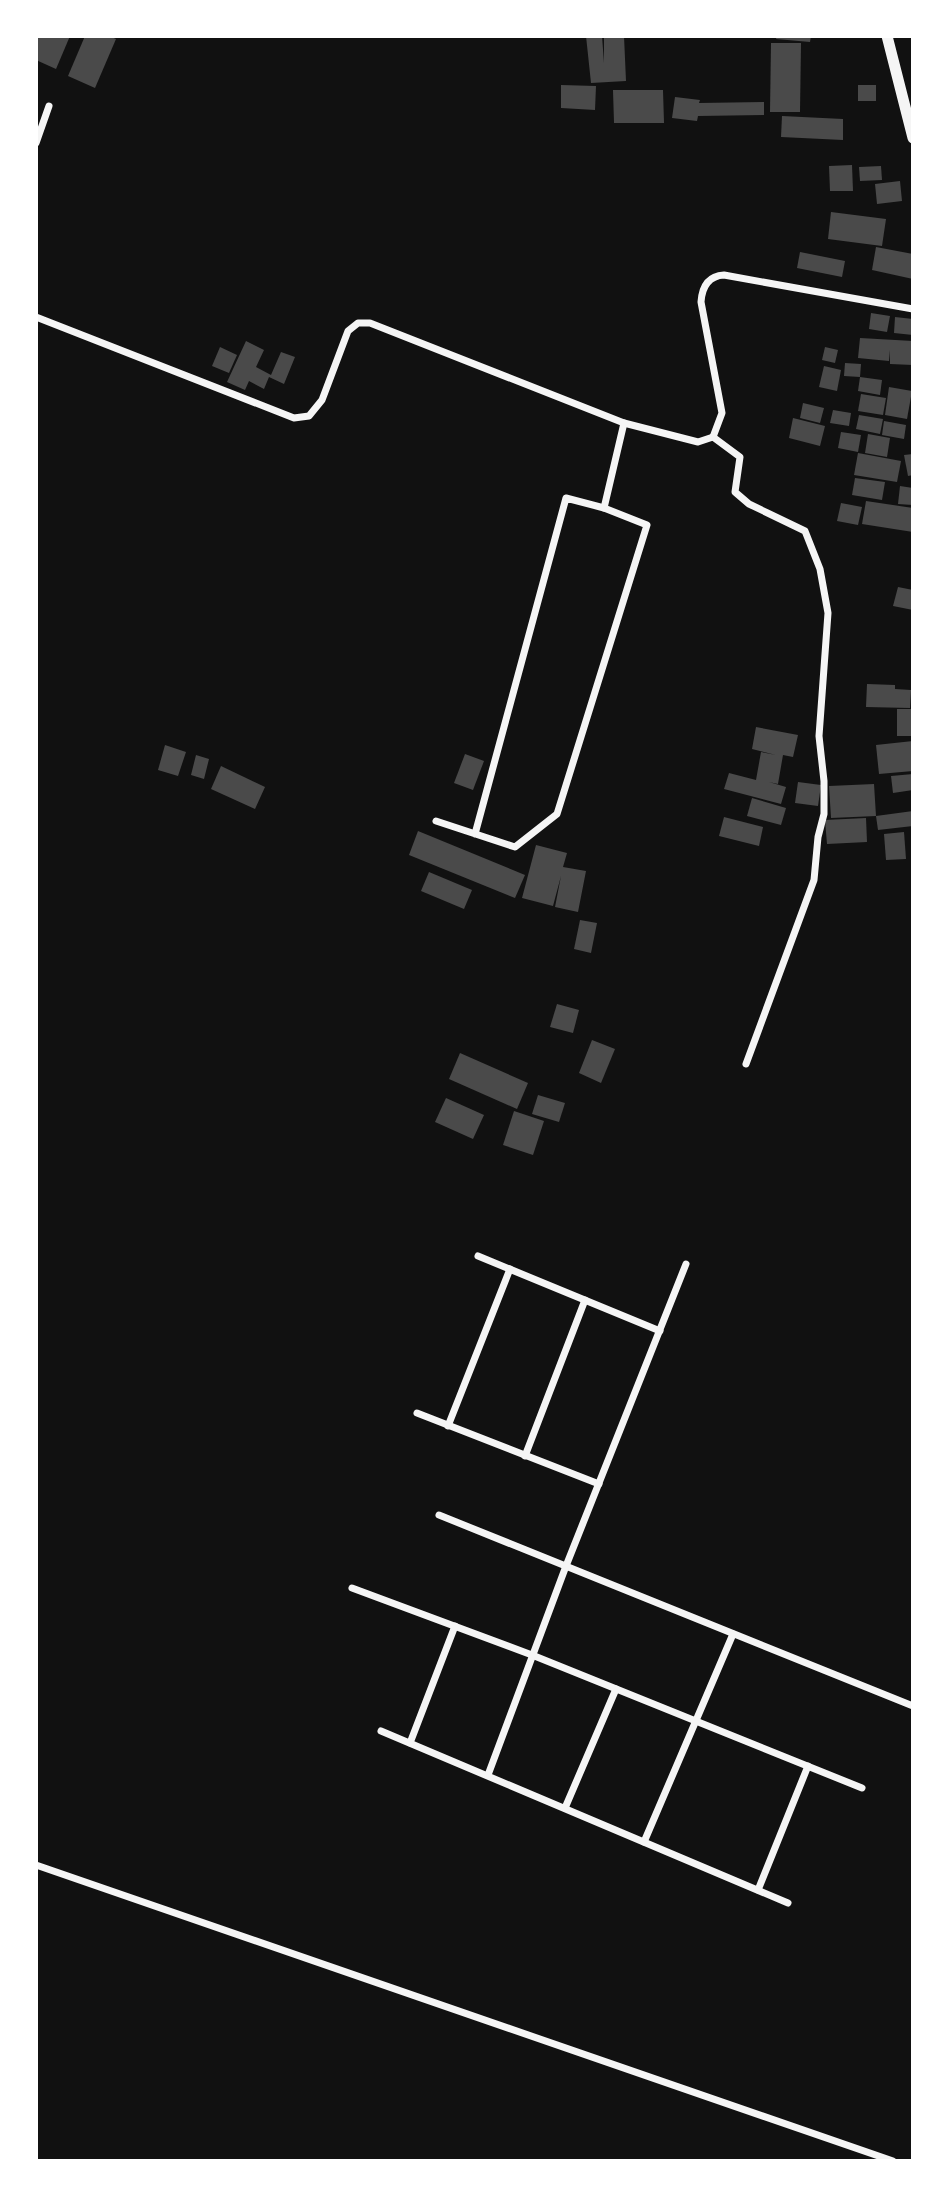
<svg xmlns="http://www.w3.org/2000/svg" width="949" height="2197" font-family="'PT Serif',serif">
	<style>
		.building { fill: #4a4a4a }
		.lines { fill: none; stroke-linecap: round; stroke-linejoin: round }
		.minor { stroke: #f5f5f5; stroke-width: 7 }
		.primary { stroke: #f5f5f5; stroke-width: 11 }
	</style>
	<rect width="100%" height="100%" fill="#111"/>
	<g class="building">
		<path d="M36 36H70L56 69 36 60Z"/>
		<path d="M85 36H109L116 39 95 88 68 76Z"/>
		<path d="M586 36H602L604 63V36H624L626 81 591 83Z"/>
		<path d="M777 36H811L810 42 776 39Z"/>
		<path d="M771 43H801L800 112H770Z"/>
		<path d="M561 85 596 86 595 110 561 108Z"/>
		<rect x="858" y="85" width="18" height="16"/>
		<path d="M613 90H663L664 123H614Z"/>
		<path d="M675 97 700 100 699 103 764 102V115L698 116 697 121 672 118Z"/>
		<path d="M782 116 843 119V140L781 137Z"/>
		<path d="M852 165 853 191H830L829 166Z"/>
		<path d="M881 166 882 180 860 181 859 167Z"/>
		<path d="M900 181 902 201 877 204 875 184Z"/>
		<path d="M831 212 886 219 882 246 828 239Z"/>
		<path d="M876 247 913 254V279L872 270Z"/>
		<path d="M800 252 845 261 842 277 797 268Z"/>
		<path d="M871 313 890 316 887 332 869 329Z"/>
		<path d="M895 317 913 319V335L894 333Z"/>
		<path d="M860 338 913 341V365L890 364V350L889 361 858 358Z"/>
		<path d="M246 341 264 350 256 367 271 375 281 352 295 357 284 384 269 377 264 389 249 381 245 390 227 382Z"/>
		<path d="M220 347 237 355 229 373 212 366Z"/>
		<path d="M825 347 838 350 835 363 822 360Z"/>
		<path d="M845 363 861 364 860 377 844 376Z"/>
		<path d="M824 366 841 370 837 391 819 387Z"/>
		<path d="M860 377 882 380 880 395 858 391Z"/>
		<path d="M889 387 912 391 907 419 885 415Z"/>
		<path d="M861 394 886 398 883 415 858 411Z"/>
		<path d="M803 403 824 408 820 423 800 418Z"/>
		<path d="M833 410 851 413 849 426 830 423Z"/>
		<path d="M859 415 883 419 880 434 856 429Z"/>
		<path d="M793 418 825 426 820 446 789 438Z"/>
		<path d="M884 421 906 425 904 439 882 435Z"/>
		<path d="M841 432 861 435 858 452 838 448Z"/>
		<path d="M868 434 890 438 887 457 865 453Z"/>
		<path d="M858 453 901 461 897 482 854 475Z"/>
		<path d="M913 454V475L908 476 904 455Z"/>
		<path d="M855 478 885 482 882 500 852 495Z"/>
		<path d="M900 486 913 488V505L898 504Z"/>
		<path d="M866 501 913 508V532L862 524Z"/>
		<path d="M841 503 862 507 858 525 837 521Z"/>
		<path d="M898 587 913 590V610L893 606Z"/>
		<path d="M867 684 895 685V689L911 690 910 708 866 707Z"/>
		<rect x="897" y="709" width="16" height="27"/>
		<path d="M756 727 798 735 793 757 783 755 778 784 769 782 786 787 781 804 724 789 729 773 756 780 761 752 776 755 752 749Z"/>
		<path d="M913 741V771L879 774 876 745Z"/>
		<path d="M165 745 186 752 178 776 158 770Z"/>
		<path d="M465 754 484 761 473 790 454 783Z"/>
		<path d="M196 755 209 759 204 779 191 775Z"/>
		<path d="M221 766 265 787 255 809 211 789Z"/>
		<path d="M913 774V790L893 793 891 776Z"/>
		<path d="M798 782 821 785 818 806 795 803Z"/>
		<path d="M874 784 876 816 831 818 829 786Z"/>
		<path d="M752 798 786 808 781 825 747 816Z"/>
		<path d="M913 811V826L878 830 876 816Z"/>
		<path d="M724 817 763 827 759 846 719 836Z"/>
		<path d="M866 818 867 842 827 844 825 820Z"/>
		<path d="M418 831 525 875 515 898 409 855Z"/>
		<path d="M904 832 906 859 886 860 884 834Z"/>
		<path d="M536 845 567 853 563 867 586 871 578 912 555 907 561 876 553 906 522 898Z"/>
		<path d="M429 872 472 890 464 909 421 891Z"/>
		<path d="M580 920 597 923 591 953 574 949Z"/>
		<path d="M557 1004 579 1010 573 1033 550 1027Z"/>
		<path d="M592 1040 615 1049 601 1083 579 1073Z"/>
		<path d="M460 1053 528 1083 517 1109 449 1079Z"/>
		<path d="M538 1095 565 1103 559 1122 532 1114Z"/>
		<path d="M446 1098 484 1115 473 1139 435 1122Z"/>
		<path d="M514 1111 544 1121 533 1155 503 1145Z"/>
	</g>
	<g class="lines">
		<g class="minor">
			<path d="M36 143 49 106"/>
			<path d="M36 317 294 418 309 416 322 400 348 331 358 323H370L624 423 698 442 713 437"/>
			<path d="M713 437 740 457 735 492 749 504 805 531 820 569 828 613 819 736 824 781V814L818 837 814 880 746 1064"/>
			<path d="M713 437 722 413 701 302C702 287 708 276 724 275L913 309"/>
			<path d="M604 508 624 423"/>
			<path d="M436 821 515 847 557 814 647 525 604 508 566 498 475 834"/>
			<path d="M478 1256 660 1331"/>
			<path d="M417 1413 599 1484"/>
			<path d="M448 1426 510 1269"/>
			<path d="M525 1456 585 1300"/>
			<path d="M439 1515 913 1706"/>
			<path d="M352 1588 532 1655 862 1788"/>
			<path d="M381 1731 788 1903"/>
			<path d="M410 1743 455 1626"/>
			<path d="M488 1775 566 1566 686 1264"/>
			<path d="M565 1808 616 1689"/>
			<path d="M644 1842 733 1634"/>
			<path d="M36 1865 893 2161"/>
			<path d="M758 1890 808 1766"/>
		</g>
		<path class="primary" d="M887 36 913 138"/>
	</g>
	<rect width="949" height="2197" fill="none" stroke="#ffffff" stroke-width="76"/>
</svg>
